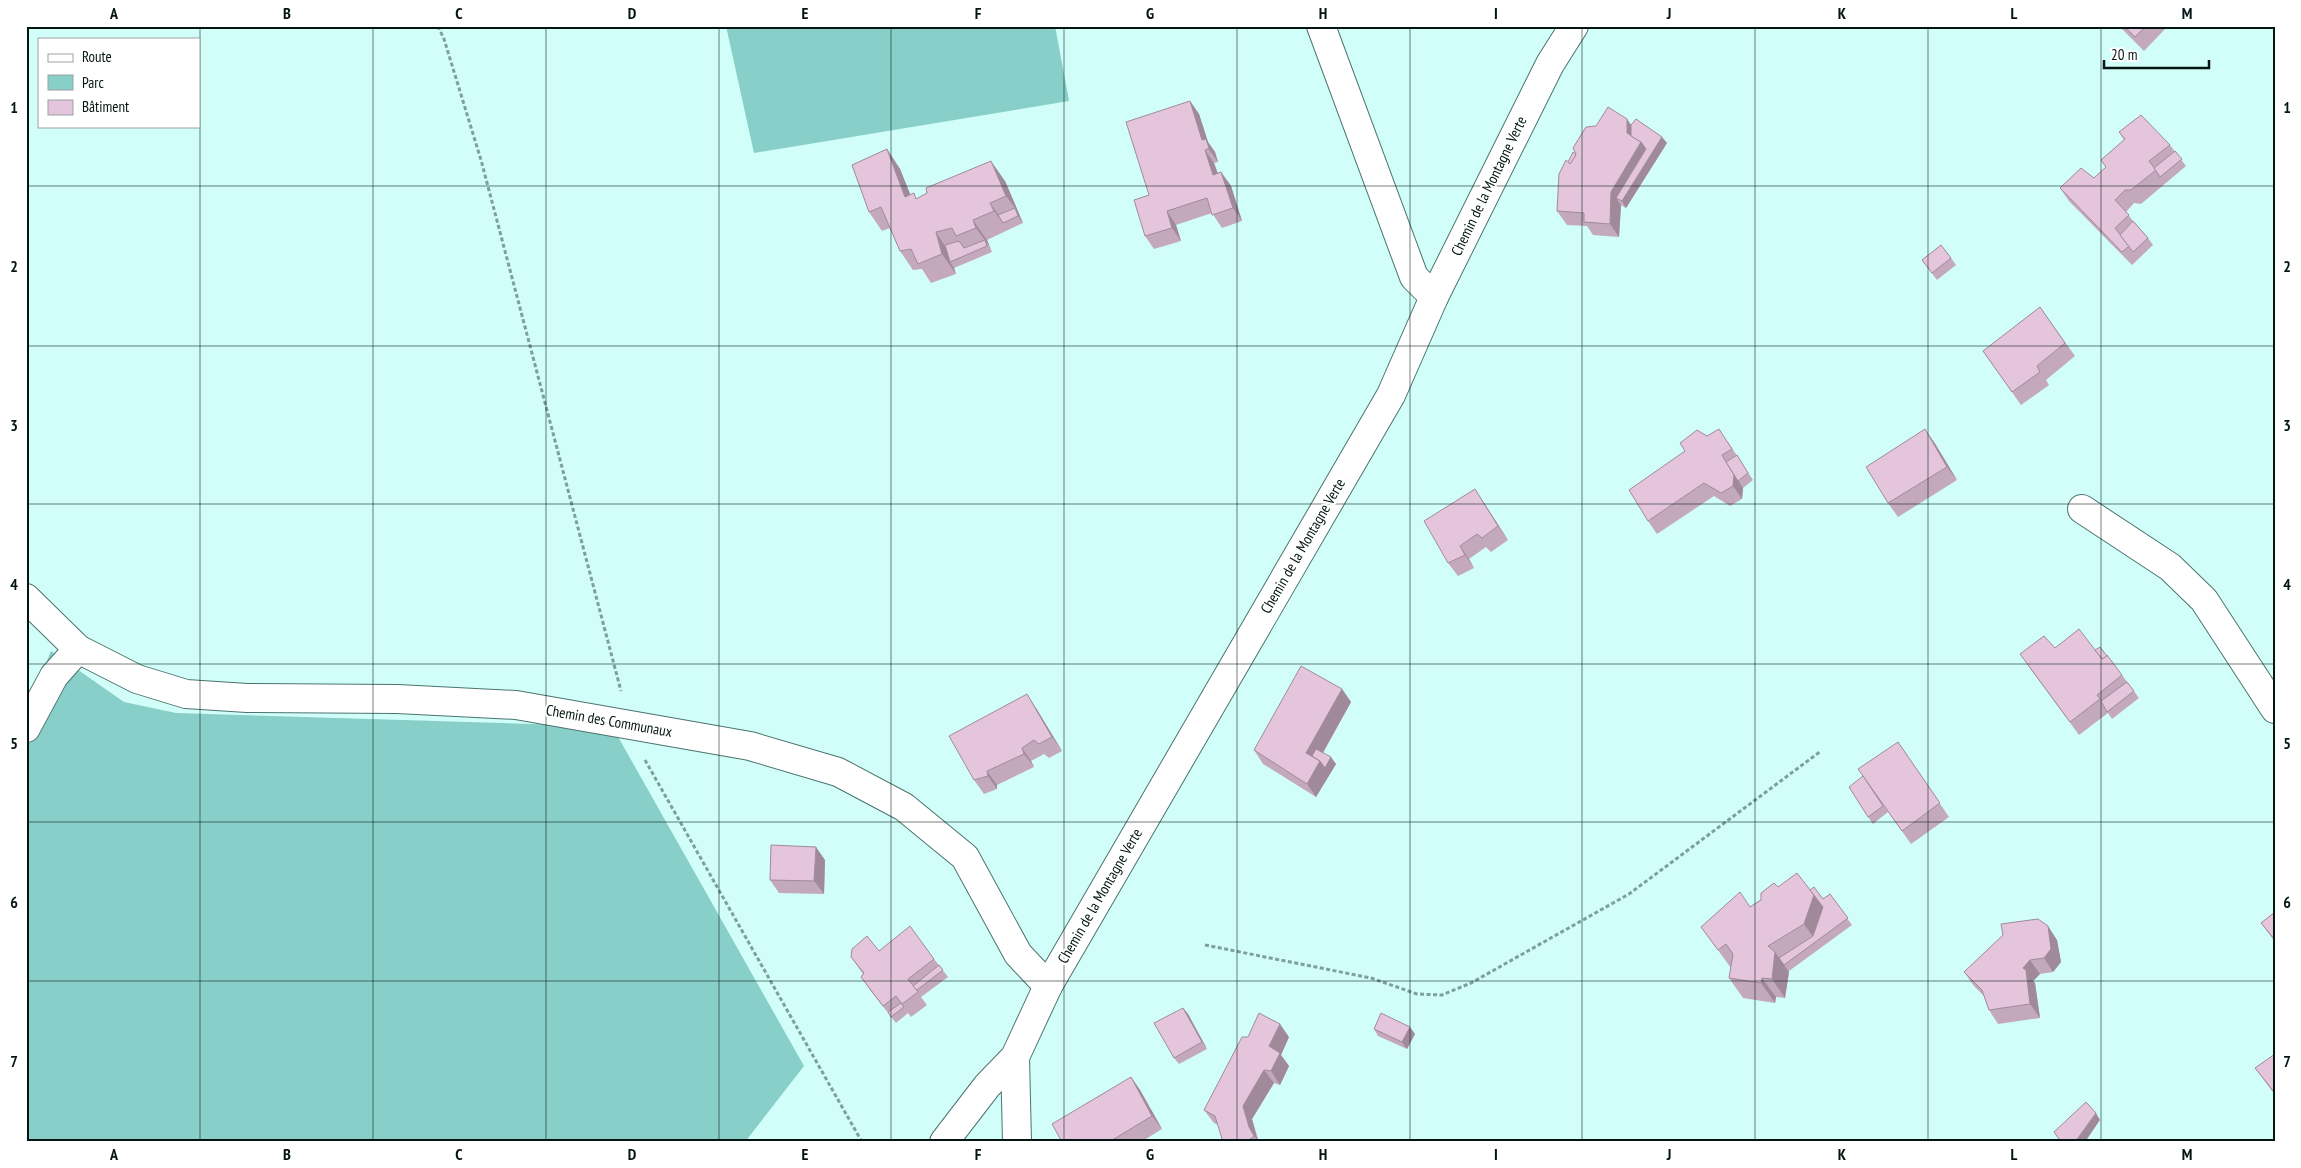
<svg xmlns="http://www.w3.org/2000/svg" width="2301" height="1168" font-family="'PT Sans Narrow',sans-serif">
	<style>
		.green { fill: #87cfc8 }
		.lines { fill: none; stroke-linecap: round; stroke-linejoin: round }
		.minor-casing { stroke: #4b7470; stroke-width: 30 }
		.path { stroke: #7e9f9b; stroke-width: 3; stroke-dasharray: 4 2.5; stroke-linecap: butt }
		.minor { stroke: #fff; stroke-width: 28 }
		.wall { fill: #c4a9bd }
		.shaded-wall { fill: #a08a9a }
		.building { fill: #e4c5dc; stroke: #a08a9a }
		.grid { fill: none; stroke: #051514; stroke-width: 1; stroke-opacity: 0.55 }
		.labels { text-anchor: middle; stroke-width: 4.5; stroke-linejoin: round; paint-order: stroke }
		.street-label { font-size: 15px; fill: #051514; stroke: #fff }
		.neatline { fill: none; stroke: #051514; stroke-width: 2 }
		.grid-label { font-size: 16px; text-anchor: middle; font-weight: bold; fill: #051514 }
	</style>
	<rect width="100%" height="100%" fill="#d1fef8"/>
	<g class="green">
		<path d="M726 26H1055L1069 101 754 153Z"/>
		<path d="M51 651 124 702 176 713 565 725 617 735 804 1066 745 1142H26V713Z"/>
	</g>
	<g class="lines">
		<defs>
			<g id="minor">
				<path d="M1321 26 1414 277 1434 297"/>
				<path d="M2082 509 2170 567 2204 600 2275 709"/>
				<path d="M26 598 78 649 137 679 186 694 247 698 397 699 516 705 750 746 838 772 904 807 965 857 1018 954 1048 986"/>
				<path d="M26 728 54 676 78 649"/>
				<path d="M1015 1057 1017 1142"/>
				<path d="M944 1142 987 1086 1015 1057 1048 986 1391 395 1434 297 1550 64 1574 26"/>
			</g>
		</defs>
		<use href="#minor" class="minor-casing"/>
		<g class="path">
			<path d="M438 26 444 39 481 160 621 691"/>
			<path d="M645 760 862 1142"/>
			<path d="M1205 945 1371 978 1417 994 1442 995 1471 983 1629 894 1821 751"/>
		</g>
		<use href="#minor" class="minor"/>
	</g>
	<g class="wall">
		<path d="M2119 26H2165L2166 28 2144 51Z"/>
		<path d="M1190 101 1199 114 1208 142 1215 152 1218 162 1214 163 1218 174 1221 172 1231 186 1242 221 1222 228 1212 213 1176 225 1181 241 1154 249 1145 236 1149 195Z"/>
		<path d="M1631 125 1667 143 1626 208 1621 205 1619 237 1593 235 1587 226 1567 225 1557 211 1568 162 1576 155Z"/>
		<path d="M2119 132 2170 145 2186 166 2141 204 2134 203 2126 212 2133 221 2148 238 2153 245 2132 265 2069 201 2060 188 2094 178 2106 167 2124 140Z"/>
		<path d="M887 149 900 169 910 194 917 199 1005 181 1023 223 987 240 992 252 954 268 956 274 931 283 922 269 913 270 900 251 890 228 882 231 869 212Z"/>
		<path d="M1951 258 1956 265 1937 280 1922 260Z"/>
		<path d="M2040 307 2075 356 2046 380 2049 385 2021 405 1983 351Z"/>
		<path d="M1728 442 1753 480 1743 488 1742 499 1730 506 1714 496 1657 534 1648 521Z"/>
		<path d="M1934 442 1957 480 1898 517 1888 503Z"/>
		<path d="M1475 489 1508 540 1491 552 1486 547 1469 559 1474 568 1458 576 1448 563Z"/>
		<path d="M2055 648 2095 650 2122 675 2139 698 2112 719 2108 713 2079 735 2029 667Z"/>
		<path d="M1342 689 1351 702 1323 753 1336 764 1316 797 1263 764 1254 750Z"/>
		<path d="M1036 708 1062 751 1049 758 1044 754 1031 761 1034 767 997 785V789L984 794 974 780Z"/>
		<path d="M1898 742 1949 817 1911 844 1868 783 1888 812 1873 824 1868 817 1863 776Z"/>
		<path d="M825 860 824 894 779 893 770 880Z"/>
		<path d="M1778 887 1810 890 1823 899 1830 894 1852 925 1789 971 1785 998 1776 997 1775 1003 1743 998 1729 978 1731 968 1701 927 1750 907Z"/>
		<path d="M2275 912V942L2261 923Z"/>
		<path d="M2057 940 2061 962 2053 972 2040 974 2033 981 2035 983 2040 1018 1998 1024 1989 1010 1984 996 1974 986 1964 972Z"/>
		<path d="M879 951 934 959 948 977 921 997 927 1005 911 1017 908 1013 896 1023 870 990 861 977 863 974 851 957Z"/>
		<path d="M1183 1008 1188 1014 1207 1049 1179 1064 1174 1058Z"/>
		<path d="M1374 1029 1415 1034 1407 1049 1378 1036Z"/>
		<path d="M1289 1037 1281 1055 1289 1066 1280 1085 1274 1083 1252 1119 1259 1142H1223L1218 1125 1214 1123 1204 1110Z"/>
		<path d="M2275 1054V1095L2255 1068Z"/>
		<path d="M1131 1077 1140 1090 1162 1129 1141 1142H1062Z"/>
	</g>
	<g class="shaded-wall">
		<path d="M1190 101 1199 114 1208 142 1215 152 1218 162 1202 140Z"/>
		<path d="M1627 119 1636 132V143L1627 133Z"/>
		<path d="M1662 137 1667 143 1626 208 1622 201 1616 198 1621 205 1619 237 1610 224 1611 192 1641 142Z"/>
		<path d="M887 149 900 169 919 216 905 197Z"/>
		<path d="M1205 150 1214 163 1223 188 1213 175Z"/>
		<path d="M991 161 1005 181 1023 223 1018 216 1015 208 1006 196Z"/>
		<path d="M1221 172 1231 186 1242 221 1233 208Z"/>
		<path d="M990 203 1004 223H1003L994 211Z"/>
		<path d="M1167 211 1176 225 1181 241 1172 228Z"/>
		<path d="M973 220 987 240 990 247 976 228Z"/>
		<path d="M936 232 949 252 950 262 954 268 956 274 942 254Z"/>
		<path d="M1925 429 1934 442 1957 480 1947 467Z"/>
		<path d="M1722 455 1743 488 1742 499 1733 486Z"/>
		<path d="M1475 489 1484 503 1508 540 1498 526Z"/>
		<path d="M1460 546 1469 559 1474 568 1465 555Z"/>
		<path d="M1342 689 1351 702 1317 763 1306 753Z"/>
		<path d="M1027 694 1036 708 1062 751 1052 737Z"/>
		<path d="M1022 748 1031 761 1034 767 1024 754Z"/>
		<path d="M1331 757 1336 764 1316 797 1307 784 1320 761Z"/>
		<path d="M987 771 997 785V789L988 776Z"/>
		<path d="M816 847 825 860 824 894 814 881Z"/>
		<path d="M1814 895 1828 914 1816 941 1804 924Z"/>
		<path d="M2048 926 2057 940 2061 962 2053 972 2044 958Z"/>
		<path d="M1775 952 1789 972 1785 998 1772 979Z"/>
		<path d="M2030 960 2040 974 2033 981 2035 983 2040 1018 2030 1004 2023 968Z"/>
		<path d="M1762 978 1776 997 1775 1003 1761 983Z"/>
		<path d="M1183 1008 1188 1014 1207 1049 1202 1042Z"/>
		<path d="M1280 1024 1289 1037 1281 1055 1289 1066 1280 1085 1271 1071 1269 1046Z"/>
		<path d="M1410 1027 1415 1034 1407 1049 1402 1042Z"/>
		<path d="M1264 1070 1274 1083 1252 1119 1258 1142 1249 1127 1243 1106Z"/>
		<path d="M1131 1077 1140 1090 1162 1129 1152 1116Z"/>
		<path d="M2096 1113 2100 1120 2085 1142H2075Z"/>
	</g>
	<g class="building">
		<path d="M2124 26H2146L2135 37Z"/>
		<path d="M1190 101 1202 140 1206 139 1209 148 1205 150 1213 175 1221 172 1233 208 1212 215 1207 198 1167 211 1172 228 1145 236 1134 200 1149 195 1126 122Z"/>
		<path d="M1608 107 1627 119V133L1641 142 1611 192 1610 224 1584 222V213L1557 211 1559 174 1566 160 1570 164 1576 154 1573 148 1586 127 1596 126Z"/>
		<path d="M2141 115 2170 145 2149 161 2156 170 2131 190H2125L2115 200 2129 215 2115 228 2129 246 2122 252 2060 188 2081 168 2094 178 2106 167 2101 160 2125 139 2119 132Z"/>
		<path d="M1636 119 1662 137 1622 201 1616 198 1646 149 1641 142 1631 136V125Z"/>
		<path d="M887 149 905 197 914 193 916 199 927 193 926 188 991 161 1006 196 990 203 994 211 973 220 976 228 956 236 952 228 936 232 942 254 918 264 911 249 900 251 881 207 869 212 852 165Z"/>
		<path d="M2175 151 2182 159 2160 177 2154 168Z"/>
		<path d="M1573 152 1576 155 1570 164 1568 162Z"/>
		<path d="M1015 208 1018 216 1003 223 998 215Z"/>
		<path d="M2133 221 2148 238 2133 252 2120 235Z"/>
		<path d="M985 240 987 246 950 262 945 245 959 241 964 248Z"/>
		<path d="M1941 245 1951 258 1932 273 1922 260Z"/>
		<path d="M2040 307 2065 343 2037 366 2040 372 2012 392 1983 351Z"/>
		<path d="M1719 429 1732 449 1722 455 1734 475 1733 486 1721 493 1704 483 1648 521 1629 490 1685 451 1680 443 1697 430 1707 436Z"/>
		<path d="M1925 429 1947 467 1888 503 1866 467Z"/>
		<path d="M1737 455 1748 473 1738 481 1726 462Z"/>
		<path d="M1475 489 1498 526 1482 538 1477 534 1460 546 1465 555 1448 563 1424 521Z"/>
		<path d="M2079 629 2102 659 2107 655 2122 675 2097 695 2100 699 2070 722 2020 654 2044 636 2055 648Z"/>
		<path d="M2100 647 2107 656 2102 659 2095 650Z"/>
		<path d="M1301 666 1342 689 1306 753 1320 761 1307 784 1254 750Z"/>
		<path d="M2127 682 2134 691 2107 712 2101 701Z"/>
		<path d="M1027 694 1052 737 1039 744 1034 740 1022 748 1024 754 987 771 988 776 974 780 949 736Z"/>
		<path d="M1898 742 1940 803 1902 831 1858 769Z"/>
		<path d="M1316 749 1331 757 1325 768 1320 761 1312 756Z"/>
		<path d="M1863 776 1883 806 1868 817 1849 787Z"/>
		<path d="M771 845 816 847 814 881 770 880Z"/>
		<path d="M1797 873 1814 895 1804 924 1768 946 1775 952 1772 979 1762 978 1761 983 1729 978 1733 954 1726 944 1718 950 1701 927 1740 892 1750 907 1761 900V893L1774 883 1778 887Z"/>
		<path d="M1814 887 1823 899 1830 894 1848 918 1784 965 1779 958 1813 936 1823 907 1810 890Z"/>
		<path d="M2275 912V940L2261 923Z"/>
		<path d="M2038 919 2048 926 2051 949 2044 958 2030 960 2023 968 2026 970 2030 1004 1989 1010 1982 990 1964 972 2003 935 2001 924Z"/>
		<path d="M910 926 934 959 908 979 918 992 902 1004 896 996 883 1006 861 977 864 973 851 957 852 949 867 936 879 951Z"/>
		<path d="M939 965 943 970 917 990 913 986Z"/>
		<path d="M901 1003 904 1007 891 1017 888 1012Z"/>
		<path d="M1183 1008 1202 1042 1174 1058 1154 1023Z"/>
		<path d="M1259 1013 1280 1024 1269 1046 1280 1053 1271 1071 1264 1070 1243 1106 1249 1127 1254 1136 1251 1139 1238 1142H1223L1215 1116 1204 1110 1242 1037H1248Z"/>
		<path d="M1381 1013 1410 1027 1402 1042 1374 1029Z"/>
		<path d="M2275 1054V1093L2255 1068Z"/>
		<path d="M1131 1077 1152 1116 1109 1142H1062L1052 1124Z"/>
		<path d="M2086 1102 2096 1113 2075 1142H2061L2054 1132Z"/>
	</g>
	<path class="grid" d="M200 26V1142M373 26V1142M546 26V1142M719 26V1142M891 26V1142M1064 26V1142M1237 26V1142M1410 26V1142M1582 26V1142M1755 26V1142M1928 26V1142M2101 26V1142M26 186H2275M26 346H2275M26 504H2275M26 664H2275M26 822H2275M26 981H2275"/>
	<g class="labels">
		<g class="street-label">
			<text transform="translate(1489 186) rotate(-64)" y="5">Chemin de la Montagne Verte</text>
			<text transform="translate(1303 546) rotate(-60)" y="5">Chemin de la Montagne Verte</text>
			<text transform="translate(609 721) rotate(10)" y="5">Chemin des Communaux</text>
			<text transform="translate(1100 896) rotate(-60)" y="5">Chemin de la Montagne Verte</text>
		</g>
	</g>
	<rect width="2301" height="1168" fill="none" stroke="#ffffff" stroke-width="55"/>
	<rect x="38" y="38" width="162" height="90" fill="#ffffff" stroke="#9ba1a1"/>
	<rect x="48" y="54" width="25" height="8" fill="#ffffff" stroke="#9ba1a1"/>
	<text x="82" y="62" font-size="15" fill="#051514">Route</text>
	<rect x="48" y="75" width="25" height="15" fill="#87cfc8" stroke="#9ba1a1"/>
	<text x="82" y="88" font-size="15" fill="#051514">Parc</text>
	<rect x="48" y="100" width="25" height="15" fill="#e4c5dc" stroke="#9ba1a1"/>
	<text x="82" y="112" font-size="15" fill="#051514">Bâtiment</text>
	<path d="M2104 60v8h105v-8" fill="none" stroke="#051514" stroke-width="2.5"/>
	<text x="2111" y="60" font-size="15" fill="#051514" stroke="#ffffff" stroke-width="4" paint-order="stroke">20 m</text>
	<rect x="28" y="28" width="2246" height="1112" class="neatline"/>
	<g class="grid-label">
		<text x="114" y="19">A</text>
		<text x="287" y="19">B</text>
		<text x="459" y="19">C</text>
		<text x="632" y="19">D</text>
		<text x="805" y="19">E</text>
		<text x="978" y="19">F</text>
		<text x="1150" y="19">G</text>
		<text x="1323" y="19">H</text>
		<text x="1496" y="19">I</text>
		<text x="1669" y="19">J</text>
		<text x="1842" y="19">K</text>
		<text x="2014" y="19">L</text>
		<text x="2187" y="19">M</text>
		<text x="14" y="113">1</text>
		<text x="2287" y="113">1</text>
		<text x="14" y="272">2</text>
		<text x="2287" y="272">2</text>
		<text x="14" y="431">3</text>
		<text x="2287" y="431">3</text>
		<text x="14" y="590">4</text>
		<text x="2287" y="590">4</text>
		<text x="14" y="749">5</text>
		<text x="2287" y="749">5</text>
		<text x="14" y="908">6</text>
		<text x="2287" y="908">6</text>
		<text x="14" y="1067">7</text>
		<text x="2287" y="1067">7</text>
		<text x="114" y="1160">A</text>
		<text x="287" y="1160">B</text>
		<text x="459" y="1160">C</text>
		<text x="632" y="1160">D</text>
		<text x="805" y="1160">E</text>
		<text x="978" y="1160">F</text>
		<text x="1150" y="1160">G</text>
		<text x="1323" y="1160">H</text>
		<text x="1496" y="1160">I</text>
		<text x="1669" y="1160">J</text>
		<text x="1842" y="1160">K</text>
		<text x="2014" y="1160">L</text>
		<text x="2187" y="1160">M</text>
	</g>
</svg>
